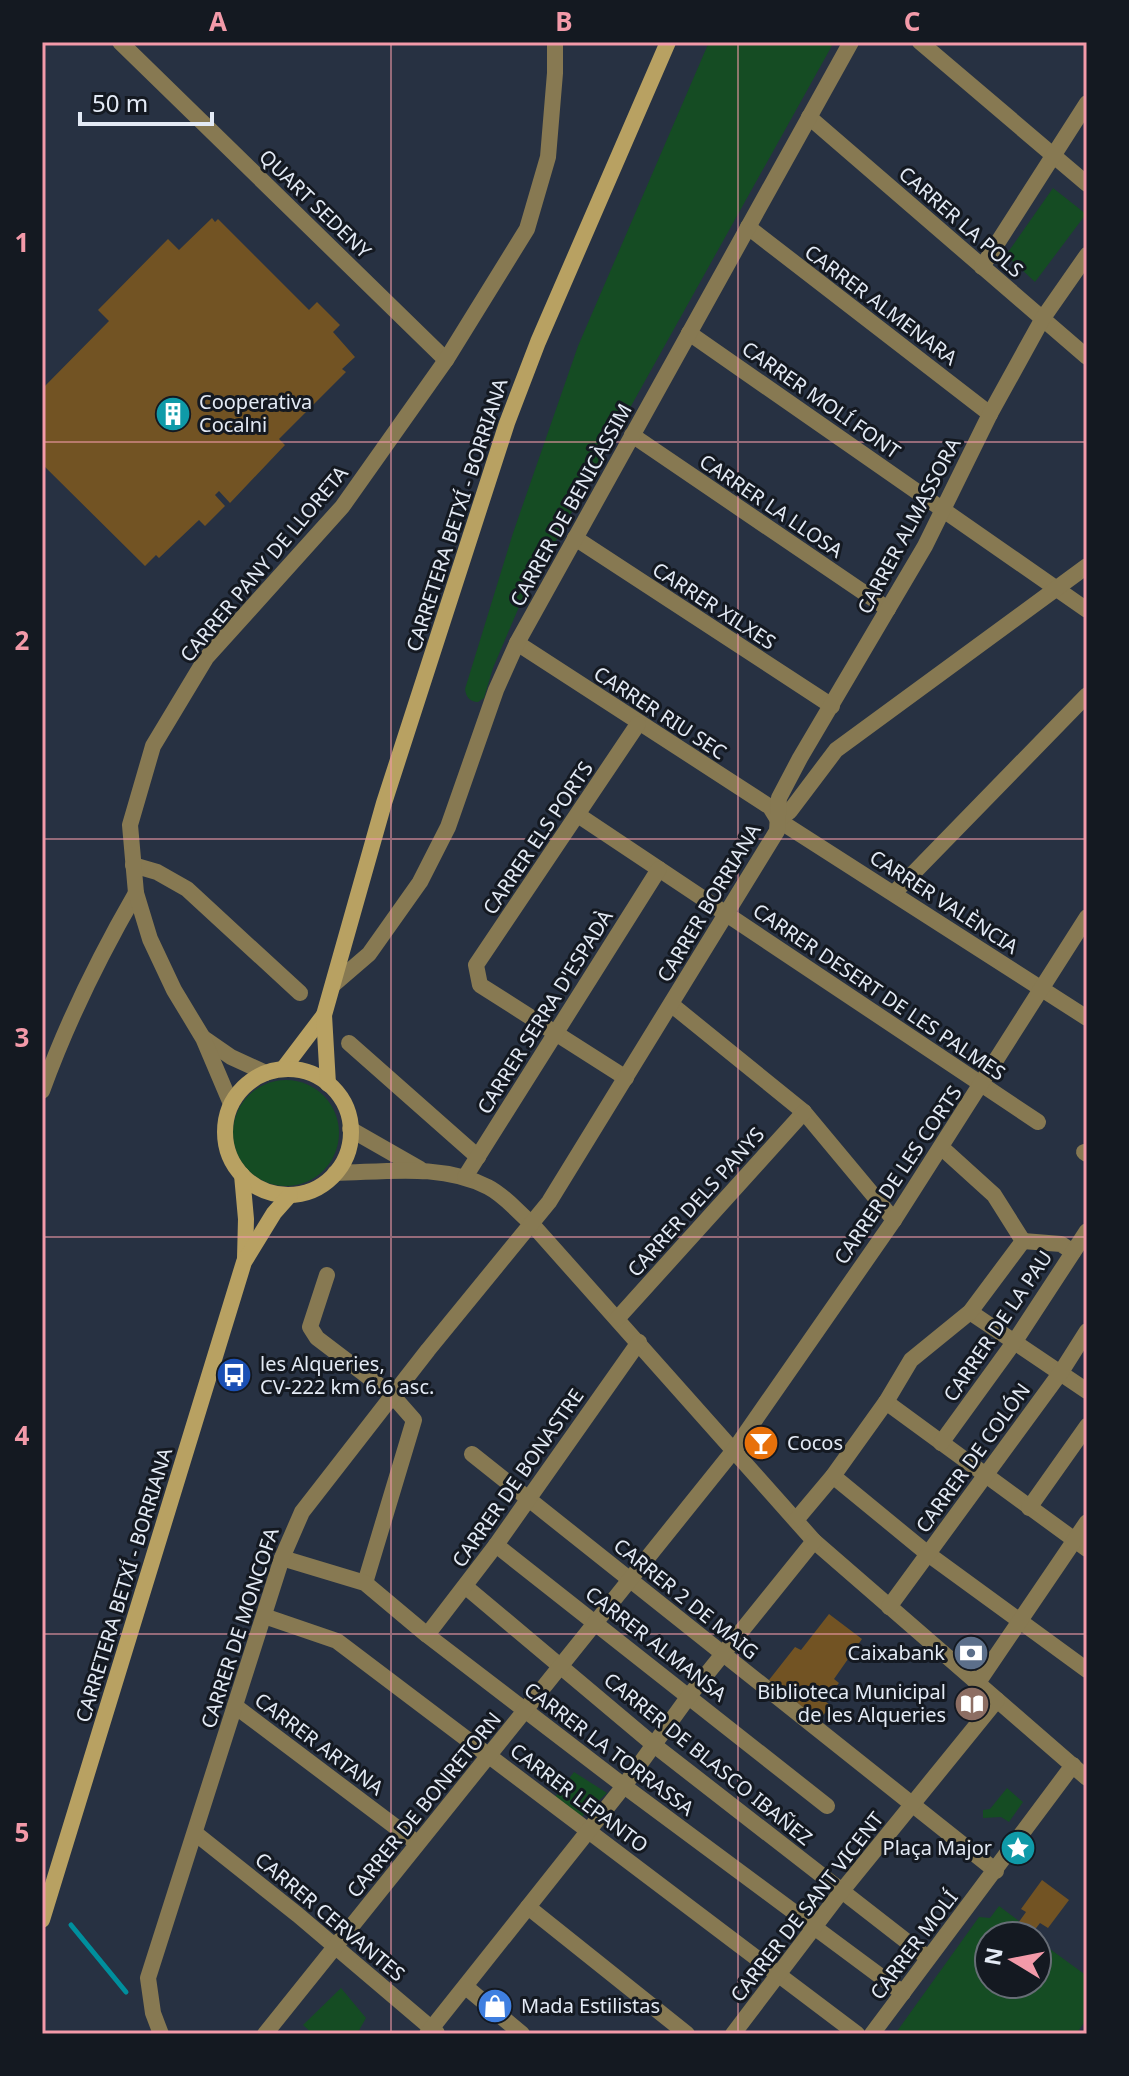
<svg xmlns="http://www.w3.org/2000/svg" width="1129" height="2076" font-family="'Noto Sans',sans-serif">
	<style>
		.green { fill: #154c23 }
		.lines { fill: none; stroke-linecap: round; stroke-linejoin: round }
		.stream { stroke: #008f9d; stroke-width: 5 }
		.building { fill: #725323 }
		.street { stroke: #877952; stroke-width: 16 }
		.secondary { stroke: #b8a162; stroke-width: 16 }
		.grid { fill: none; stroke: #f39aa9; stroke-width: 2; stroke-opacity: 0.55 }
		.labels { text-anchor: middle; stroke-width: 6; stroke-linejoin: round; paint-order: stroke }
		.street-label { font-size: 20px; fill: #e3eaf5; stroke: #141921 }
		.poi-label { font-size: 20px; fill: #e3eaf5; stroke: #141921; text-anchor: start }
		.neatline { fill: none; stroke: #f39aa9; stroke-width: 3 }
		.grid-label { font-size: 26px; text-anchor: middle; font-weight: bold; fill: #f39aa9 }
	</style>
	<rect width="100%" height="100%" fill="#273142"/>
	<g class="green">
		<path d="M709 42H834L519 607 493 668 484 698 478 702C470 702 466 697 465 689L513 533 578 346Z"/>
		<path d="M1053 188 1086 214 1035 282 1006 255Z"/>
		<circle cx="286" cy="1133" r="53"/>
		<path d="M574 1772 607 1793 576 1822 552 1801Z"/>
		<path d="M1007 1788 1023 1802 1009 1822 1001 1817 983 1818V1810L990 1809Z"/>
		<path d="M999 1906 1019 1921 1016 1926 995 1929 996 1936H989V1984H1037V1936L1039 1941 1087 1976V2019L1076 2034H895L979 1917 990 1918Z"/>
		<path d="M341 1988 366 2018 357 2034H313L303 2025Z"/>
	</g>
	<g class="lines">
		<path class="stream" d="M71 1925 126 1992"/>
	</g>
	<g class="building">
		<path d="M212 218 215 222 218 219 309 310 317 302 340 325 333 332 355 357 342 369 346 372 279 439 285 445 230 503 219 491 215 495 225 506 205 526 199 520 159 558 156 555 145 566 42 464V389L109 321 98 310 168 239 179 250Z"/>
		<path d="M829 1614 862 1639 834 1679 839 1683 825 1701 831 1706 819 1720 769 1680 795 1647 801 1650Z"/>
		<path d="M1042 1880 1069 1900 1048 1928 1040 1923 1030 1936H996L995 1929 1016 1926 1026 1912 1021 1909Z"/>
	</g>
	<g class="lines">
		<g class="street">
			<path d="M120 42 446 360"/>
			<path d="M920 42 1087 184"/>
			<path d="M809 117 1087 357"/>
			<path d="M748 227 990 414"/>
			<path d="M982 267 1087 103"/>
			<path d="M689 333 1087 610"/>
			<path d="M632 435 888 609"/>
			<path d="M575 538 832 706"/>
			<path d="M517 643 770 807 778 820 1087 1018"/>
			<path d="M578 815 1038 1122"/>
			<path d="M778 820 790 811 836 750 1087 566"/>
			<path d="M133 865 157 872 187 889 300 993"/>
			<path d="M894 893 1087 695"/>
			<path d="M333 985 369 954 420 882 448 827 496 690 517 643 851 42"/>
			<path d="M672 1005 804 1112 894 1220"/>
			<path d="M205 1039 231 1057 266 1073"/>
			<path d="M349 1043 478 1157"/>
			<path d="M626 1078 480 985 476 965 638 724"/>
			<path d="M42 1091C67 1022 99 957 136 893"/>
			<path d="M231 1104 203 1038 174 990 150 939 136 893 130 825 153 746 206 658 342 507 446 360 527 229 548 157 555 73V42"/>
			<path d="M350 1129 420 1169"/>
			<path d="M1084 1152 1087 1154"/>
			<path d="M335 1173C386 1172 441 1163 488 1187 504 1195 517 1211 531 1223L814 1541 1087 1778"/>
			<path d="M465 1177 659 869"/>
			<path d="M1023 1241 1061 1244 1073 1252"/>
			<path d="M327 1275 310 1327 317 1338 392 1395 414 1420 365 1583"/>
			<path d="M970 1312 1087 1391"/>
			<path d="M617 1319 804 1112"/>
			<path d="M886 1402 1087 1549"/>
			<path d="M941 1443 1015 1341 1087 1231"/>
			<path d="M472 1454 996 1871"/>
			<path d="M833 1476 928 1554 1087 1670"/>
			<path d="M1029 1508 1087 1426"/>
			<path d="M796 1520 833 1476 886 1402 911 1360 970 1312 1023 1241 994 1195 941 1147"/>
			<path d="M496 1545 827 1806"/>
			<path d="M282 1558 365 1583 427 1635 624 1786 903 1993"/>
			<path d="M466 1587 654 1745 928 1958"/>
			<path d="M889 1607 1061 1372 1087 1331"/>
			<path d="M264 1616 337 1641 857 2034"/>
			<path d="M427 1635 496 1545 639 1342"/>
			<path d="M977 1684 1087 1522"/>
			<path d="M235 1706 417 1843"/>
			<path d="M195 1833 298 1915 437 2033"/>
			<path d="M528 1907 687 2034"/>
			<path d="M466 1987 522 2034"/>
			<path d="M161 2034 153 2013 148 1978 282 1558 302 1512 428 1350 549 1202 777 831 779 798 800 758 925 546 990 414 1043 318 1087 255"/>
			<path d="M265 2034 734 1450 894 1220 1087 917"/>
			<path d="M427 2034 624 1786 689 1696 814 1541"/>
			<path d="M733 2034 841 1892 997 1700"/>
			<path d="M872 2034 1073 1765"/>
		</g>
		<g class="secondary">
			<path d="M283 1069 324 1015"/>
			<circle cx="288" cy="1132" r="63"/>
			<path d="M328 1084 324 1015 384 803 507 423 538 342 668 42"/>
			<path d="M242 1175 246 1219 245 1258"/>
			<path d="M42 1920 244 1262 274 1213 290 1195"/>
		</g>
	</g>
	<path class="grid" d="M391 42V2034M738 42V2034M42 442H1087M42 839H1087M42 1237H1087M42 1634H1087"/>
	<defs>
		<symbol id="building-disc" viewBox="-11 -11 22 22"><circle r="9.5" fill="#0f9aa8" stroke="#141921"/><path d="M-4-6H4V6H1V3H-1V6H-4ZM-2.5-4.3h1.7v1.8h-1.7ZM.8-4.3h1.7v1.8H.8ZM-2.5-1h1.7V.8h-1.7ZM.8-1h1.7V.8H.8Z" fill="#fff"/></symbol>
		<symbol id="bus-disc" viewBox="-11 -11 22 22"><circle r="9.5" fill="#1a4fb4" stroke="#141921"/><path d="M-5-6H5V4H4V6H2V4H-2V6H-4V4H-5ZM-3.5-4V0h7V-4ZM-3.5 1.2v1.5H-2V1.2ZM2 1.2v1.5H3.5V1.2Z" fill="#fff"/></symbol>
		<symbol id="bar-disc" viewBox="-11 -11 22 22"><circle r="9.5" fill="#e8710a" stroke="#141921"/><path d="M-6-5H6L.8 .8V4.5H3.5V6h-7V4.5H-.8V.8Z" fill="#fff"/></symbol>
		<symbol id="bank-disc" viewBox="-11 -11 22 22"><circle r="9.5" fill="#5c6f8a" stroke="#141921"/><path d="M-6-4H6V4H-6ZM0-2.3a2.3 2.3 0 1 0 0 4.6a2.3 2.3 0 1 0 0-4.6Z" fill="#fff"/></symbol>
		<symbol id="library-disc" viewBox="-11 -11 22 22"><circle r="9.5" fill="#8d6e63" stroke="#141921"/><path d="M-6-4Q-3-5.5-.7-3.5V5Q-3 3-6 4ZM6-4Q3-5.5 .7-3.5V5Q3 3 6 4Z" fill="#fff"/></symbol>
		<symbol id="sight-disc" viewBox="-11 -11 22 22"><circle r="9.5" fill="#0f9aa8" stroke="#141921"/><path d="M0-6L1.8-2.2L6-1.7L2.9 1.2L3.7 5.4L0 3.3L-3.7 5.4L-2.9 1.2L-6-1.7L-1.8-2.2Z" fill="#fff"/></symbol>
		<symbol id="shop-disc" viewBox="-11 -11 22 22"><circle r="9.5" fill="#3f7fe0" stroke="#141921"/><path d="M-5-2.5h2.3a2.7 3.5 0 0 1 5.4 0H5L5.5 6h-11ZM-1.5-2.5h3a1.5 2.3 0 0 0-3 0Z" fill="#fff"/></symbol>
	</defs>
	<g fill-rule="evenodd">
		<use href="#building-disc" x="153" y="394" width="40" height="40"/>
		<use href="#bus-disc" x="214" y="1355" width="40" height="40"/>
		<use href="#bar-disc" x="741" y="1423" width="40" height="40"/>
		<use href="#bank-disc" x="951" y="1633" width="40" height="40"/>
		<use href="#library-disc" x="952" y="1684" width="40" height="40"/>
		<use href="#sight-disc" x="998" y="1828" width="40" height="40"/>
		<use href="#shop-disc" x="475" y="1986" width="40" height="40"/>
	</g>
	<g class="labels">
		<g class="street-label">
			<text transform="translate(315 204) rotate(44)" y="7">QUART SEDENY</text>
			<text transform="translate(961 222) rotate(41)" y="7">CARRER LA POLS</text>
			<text transform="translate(881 305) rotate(37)" y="7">CARRER ALMENARA</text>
			<text transform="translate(821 400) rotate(35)" y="7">CARRER MOLÍ FONT</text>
			<text transform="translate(571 505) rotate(-61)" y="7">CARRER DE BENICÀSSIM</text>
			<text transform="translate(771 506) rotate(34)" y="7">CARRER LA LLOSA</text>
			<text transform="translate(457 515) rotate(-72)" y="7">CARRETERA BETXÍ - BORRIANA</text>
			<text transform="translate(909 526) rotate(-62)" y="7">CARRER ALMASSORA</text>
			<text transform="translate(264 564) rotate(-50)" y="7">CARRER PANY DE LLORETA</text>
			<text transform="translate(714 606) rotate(33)" y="7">CARRER XILXES</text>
			<text transform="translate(660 713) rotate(33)" y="7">CARRER RIU SEC</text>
			<text transform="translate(538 838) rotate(-56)" y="7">CARRER ELS PORTS</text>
			<text transform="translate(944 902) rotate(33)" y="7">CARRER VALÈNCIA</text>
			<text transform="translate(709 903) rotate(-59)" y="7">CARRER BORRIANA</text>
			<text transform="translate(879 992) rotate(34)" y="7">CARRER DESERT DE LES PALMES</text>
			<text transform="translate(545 1012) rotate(-58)" y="7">CARRER SERRA D'ESPADÀ</text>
			<text transform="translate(898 1175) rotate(-56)" y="7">CARRER DE LES CORTS</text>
			<text transform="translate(696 1202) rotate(-48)" y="7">CARRER DELS PANYS</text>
			<text transform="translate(998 1326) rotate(-56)" y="7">CARRER DE LA PAU</text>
			<text transform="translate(973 1458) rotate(-54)" y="7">CARRER DE COLÓN</text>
			<text transform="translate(518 1478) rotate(-55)" y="7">CARRER DE BONASTRE</text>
			<text transform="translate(124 1585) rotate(-73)" y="7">CARRETERA BETXÍ - BORRIANA</text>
			<text transform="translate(686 1599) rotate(39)" y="7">CARRER 2 DE MAIG</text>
			<text transform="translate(240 1628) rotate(-72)" y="7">CARRER DE MONCOFA</text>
			<text transform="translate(656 1644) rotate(38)" y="7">CARRER ALMANSA</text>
			<text transform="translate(319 1744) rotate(37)" y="7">CARRER ARTANA</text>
			<text transform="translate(609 1749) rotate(37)" y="7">CARRER LA TORRASSA</text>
			<text transform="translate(708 1759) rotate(39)" y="7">CARRER DE BLASCO IBAÑEZ</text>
			<text transform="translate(579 1798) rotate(37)" y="7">CARRER LEPANTO</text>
			<text transform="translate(424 1805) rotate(-51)" y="7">CARRER DE BONRETORN</text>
			<text transform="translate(807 1907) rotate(-52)" y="7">CARRER DE SANT VICENT</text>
			<text transform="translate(330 1917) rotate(40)" y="7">CARRER CERVANTES</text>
			<text transform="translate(914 1945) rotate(-53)" y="7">CARRER MOLÍ</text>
		</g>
		<g class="poi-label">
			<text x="199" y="409">Cooperativa<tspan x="199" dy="23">Cocalni</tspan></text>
			<text x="260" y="1371">les Alqueries,<tspan x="260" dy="23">CV-222 km 6.6 asc.</tspan></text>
			<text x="787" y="1450">Cocos</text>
			<text x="945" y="1660" text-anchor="end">Caixabank</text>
			<text x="946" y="1699" text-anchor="end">Biblioteca Municipal<tspan x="946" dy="23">de les Alqueries</tspan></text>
			<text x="992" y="1855" text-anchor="end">Plaça Major</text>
			<text x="521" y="2013">Mada Estilistas</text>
		</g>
	</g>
	<rect width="1129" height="2076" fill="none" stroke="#141921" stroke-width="88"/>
	<g transform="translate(1013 1960) rotate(280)"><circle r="38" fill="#141921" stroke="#676d76" stroke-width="2"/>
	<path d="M0-6L14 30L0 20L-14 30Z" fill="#f39aa9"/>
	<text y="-12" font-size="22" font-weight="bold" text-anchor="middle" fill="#e3eaf5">N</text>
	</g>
	<path d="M80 112v12h132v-12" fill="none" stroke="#e3eaf5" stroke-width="4"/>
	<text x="92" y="112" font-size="24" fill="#e3eaf5" stroke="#141921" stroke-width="6" paint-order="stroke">50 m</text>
	<rect x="44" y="44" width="1041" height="1988" class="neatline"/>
	<g class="grid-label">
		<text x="218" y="31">A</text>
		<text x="564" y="31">B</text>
		<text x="912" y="31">C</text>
		<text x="22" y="252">1</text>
		<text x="22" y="650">2</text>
		<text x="22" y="1047">3</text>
		<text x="22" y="1445">4</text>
		<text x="22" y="1842">5</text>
	</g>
</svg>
